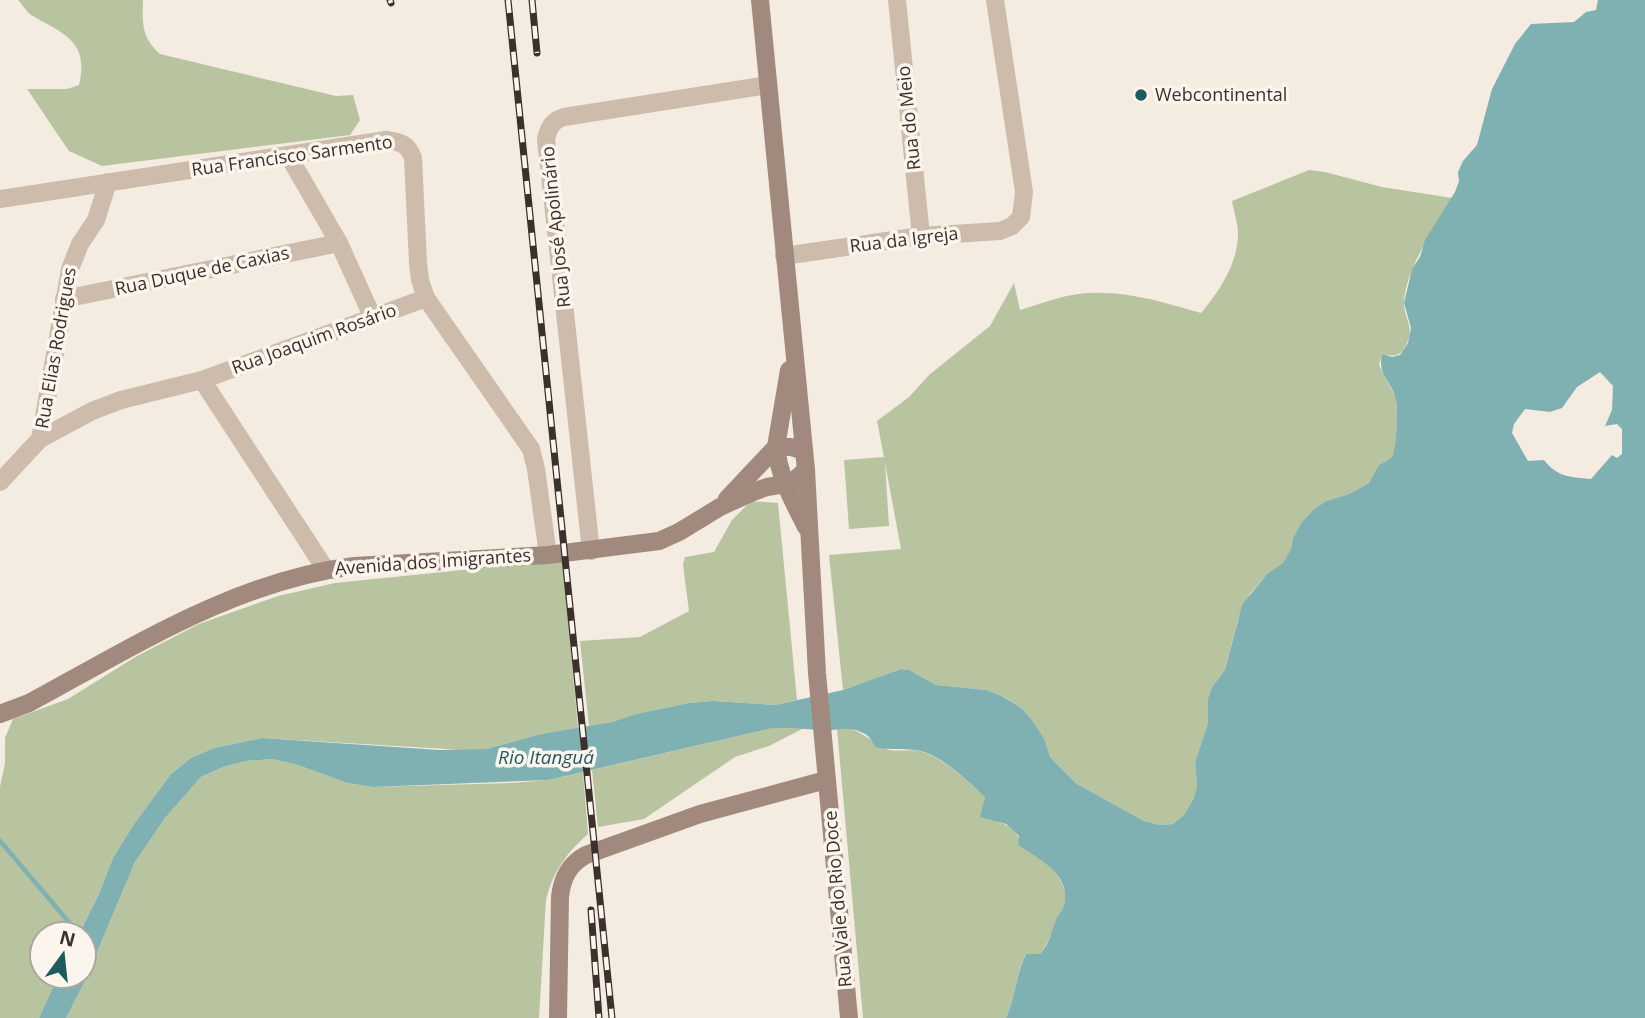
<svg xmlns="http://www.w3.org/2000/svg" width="1645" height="1018" font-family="'Open Sans',sans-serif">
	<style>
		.green { fill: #b8c4a0 }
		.water { fill: #7fb0b2; fill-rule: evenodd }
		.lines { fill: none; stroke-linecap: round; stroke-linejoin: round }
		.stream { stroke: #7fb0b2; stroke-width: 4.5 }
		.street { stroke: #cdbbac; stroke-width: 18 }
		.secondary { stroke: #a18a7d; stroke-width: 18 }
		.rail-casing { stroke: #3b302b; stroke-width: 7 }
		.rail { stroke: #fbf5ee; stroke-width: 4.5; stroke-dasharray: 13; stroke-linecap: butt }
		.poi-dot { fill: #1f5a5e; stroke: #fbf5ee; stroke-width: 2.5 }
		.labels { text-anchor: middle; stroke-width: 7; stroke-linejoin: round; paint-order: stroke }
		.poi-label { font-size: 18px; fill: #3b302b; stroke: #fbf5ee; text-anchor: start }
		.street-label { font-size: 18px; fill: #3b302b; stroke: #fbf5ee }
		.water-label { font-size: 19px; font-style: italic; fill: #1f5a5e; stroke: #fbf5ee }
	</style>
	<rect width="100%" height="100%" fill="#f4ebe1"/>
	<g class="green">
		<path d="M18 0H143C142 24 142 38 160 54L336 96 353 95 360 120 350 135 102 166 69 151 27 89H67L79 85C89 42 66 35 33 16 27 13 23 5 18 0Z"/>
		<path d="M1309 170 1325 172 1382 187 1452 198C1435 226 1406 269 1404 301 1403 317 1415 327 1407 343 1401 357 1394 357 1382 354L1379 365 1396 398 1397 415 1395 453 1369 483 1349 494 1326 501 1313 510 1301 523 1293 538 1291 549 1283 564 1267 574 1250 594 1238 619 1225 670 1212 687 1208 698V723L1195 762 1197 785 1194 798 1184 815 1173 824 1160 825 1144 821 1077 784 1050 757 1045 740 1021 708 1005 697 987 690 936 685 909 670 901 669 843 690 829 555 901 549 885 463 889 526 849 529 844 460 884 457 877 421 909 397 929 375 990 326 1014 283 1020 310C1037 305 1055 298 1072 295 1115 287 1160 301 1201 313 1219 292 1238 263 1238 234 1238 223 1234 212 1232 201Z"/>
		<path d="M751 501 778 503 797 700 775 705 713 701 689 703 636 714 612 722 589 726 580 641 640 637 689 611 683 565 685 557 714 552 732 520Z"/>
		<path d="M563 560 578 728 541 734 486 749 463 750 262 738 214 748 191 758 171 774 134 824 113 858 99 894 79 934H42V976H58L39 1018H0V787L5 763V738L13 719 68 699 137 656 199 624 278 596 335 583Z"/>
		<path d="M793 726 804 728 769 746 735 757 644 819 598 827 592 770 768 729Z"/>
		<path d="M847 727C863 732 881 749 890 750 902 752 912 748 923 752 943 758 970 783 985 797L984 804 998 822C1013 825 1020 839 1028 852 1045 856 1065 879 1066 898 1066 906 1046 947 1040 954L1025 955C1015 977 1016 996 1006 1018H863L837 729Z"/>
		<path d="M272 759 298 765 347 783 373 787 511 783 548 780 583 772 588 834C567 852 552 873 546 900L539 1018H66L84 983 135 862 165 818 201 777 223 767 246 761Z"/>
	</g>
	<path class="water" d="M1598 0H1645V1018H1006C1016 996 1015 977 1026 954H1040C1050 943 1051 932 1056 920 1059 913 1065 908 1065 900 1068 872 1037 858 1018 845L1019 836 1006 824 980 817 985 797C970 783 944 758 924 752 908 747 891 751 875 747 871 739 869 735 861 732 849 726 841 730 829 730 806 730 791 726 768 729L548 780 373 787 347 783 298 765 272 759 246 761 223 767 201 777 165 818 135 862 84 983 66 1018H39L58 976H84V934H79L99 894 113 858 134 824 171 774 191 758 214 748 262 738 439 750 486 749 541 734 612 722 636 714 689 703 713 701 775 705 843 690 901 669 909 670 936 685 987 690 1004 697 1021 708 1031 719 1045 740 1050 757 1077 784 1144 821 1160 825 1173 824 1184 815 1194 798 1197 785 1195 762 1208 723V698L1212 687 1225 670 1242 605 1267 574 1283 563 1291 549 1293 538 1301 523 1313 510 1326 501 1349 494 1369 483 1379 465C1385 462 1389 461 1393 455 1396 450 1398 408 1396 400 1392 381 1377 375 1382 354L1392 357 1400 355 1408 343 1411 328 1404 303 1412 269 1420 257 1425 240 1455 192 1459 181 1458 172 1463 161 1477 145 1492 89 1515 44 1531 24 1574 22 1586 12 1596 10ZM1600 372 1613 386 1612 410 1605 426 1617 424 1622 429V454L1617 458 1612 455 1591 479C1570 477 1557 477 1544 460L1528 461 1512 433 1514 424 1525 409 1550 412 1562 408 1577 387Z"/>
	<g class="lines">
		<path class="stream" d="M0 841 79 934"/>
		<g class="street">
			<path d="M897 0 921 236"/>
			<path d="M288 155 339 243 372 316"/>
			<path d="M0 199 386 140C401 142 408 144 413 158L418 263 420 280 426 298 531 449 536 469 548 555"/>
			<path d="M784 256 921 236 1000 231 1012 226 1021 217 1024 192 995 0"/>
			<path d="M64 299 339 243"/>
			<path d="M202 380 326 570"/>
			<path d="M40 439 70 269 80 244 96 220 108 182"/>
			<path d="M0 482 40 439 92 411 121 400 202 380 426 298"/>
			<path d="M591 551 546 139C549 127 552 121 564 117L768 85"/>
		</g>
		<g class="secondary">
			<path d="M760 0 806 470 817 673 849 1018"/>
			<path d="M789 370 776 447C779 477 793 501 806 527"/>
			<path d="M727 499 776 447H791L804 451"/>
			<path d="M0 714 29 703C133 647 235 581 354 566L548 555 659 541 679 532 720 507 753 492 767 487 791 483 806 470"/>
			<path d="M558 1018 560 897C562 878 569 864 586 855L700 814 826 780"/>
		</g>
		<defs>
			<g id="rail">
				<path d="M390 0 391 3"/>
				<path d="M508 0 612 1018"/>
				<path d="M532 0 537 53"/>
				<path d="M591 910 599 1018"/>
			</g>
		</defs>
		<use href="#rail" class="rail-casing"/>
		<use href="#rail" class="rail"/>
	</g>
	<circle class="poi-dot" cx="1141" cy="95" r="7"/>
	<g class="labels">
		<g class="poi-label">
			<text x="1155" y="101">Webcontinental</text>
		</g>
		<g class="street-label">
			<text transform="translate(909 118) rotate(-96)" y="6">Rua do Meio</text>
			<text transform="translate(292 156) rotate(-8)" y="6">Rua Francisco Sarmento</text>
			<text transform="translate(556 227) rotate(-96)" y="6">Rua José Apolinário</text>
			<text transform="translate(904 240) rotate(-7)" y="6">Rua da Igreja</text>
			<text transform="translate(202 271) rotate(-12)" y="6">Rua Duque de Caxias</text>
			<text transform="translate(314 339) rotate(-20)" y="6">Rua Joaquim Rosário</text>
			<text transform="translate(56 348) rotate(-80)" y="6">Rua Elias Rodrigues</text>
			<text transform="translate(433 562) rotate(-4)" y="6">Avenida dos Imigrantes</text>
			<text transform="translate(838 899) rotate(-95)" y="6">Rua Vale do Rio Doce</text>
		</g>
		<g class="water-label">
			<text x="546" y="764">Rio Itanguá</text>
		</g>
	</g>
	<g transform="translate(63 955) rotate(15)"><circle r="33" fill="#fbf5ee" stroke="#aea6a0" stroke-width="2"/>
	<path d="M0-5L12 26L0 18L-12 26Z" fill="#1f5a5e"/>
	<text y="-10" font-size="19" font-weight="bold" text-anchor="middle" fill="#3b302b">N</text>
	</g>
</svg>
